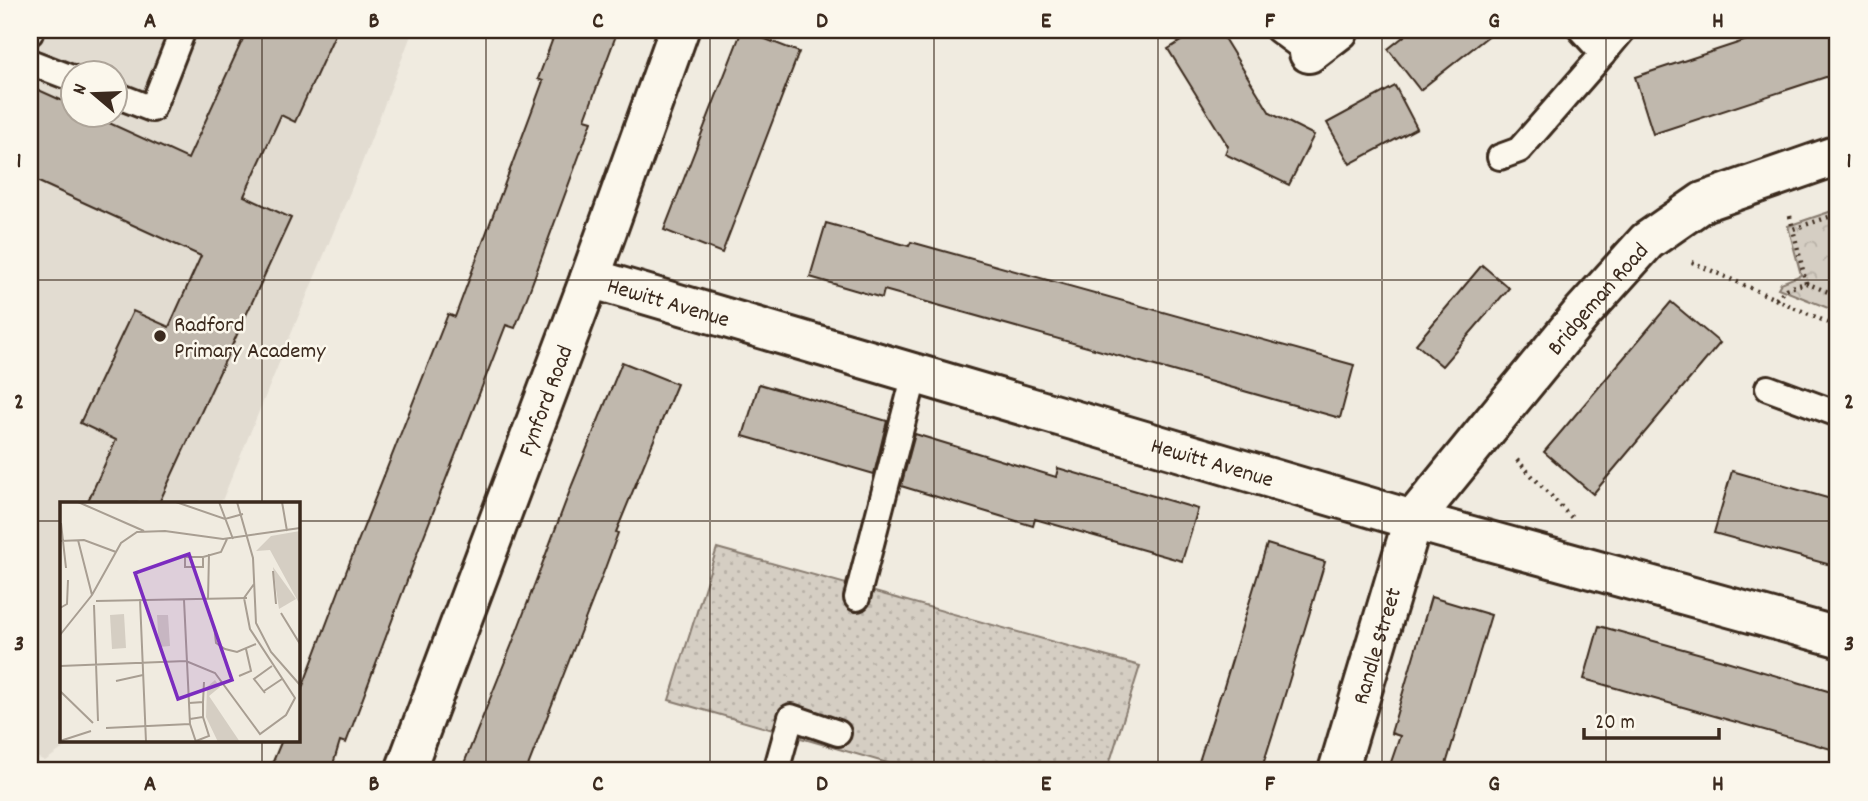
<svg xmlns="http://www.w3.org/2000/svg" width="1868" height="801" font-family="Dekko,sans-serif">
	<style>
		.built { fill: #e2dcd1; fill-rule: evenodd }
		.grass { fill: url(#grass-dots); stroke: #887c70; stroke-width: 2 }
		.park { fill: url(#park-crowns); stroke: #887c70; stroke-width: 2 }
		.building { fill: #c0b8ad; stroke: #3b2a1e; stroke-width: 2 }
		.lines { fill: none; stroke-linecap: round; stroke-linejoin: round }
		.lane-casing { stroke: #3b2a1e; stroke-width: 30 }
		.street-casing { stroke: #3b2a1e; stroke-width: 44 }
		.path { stroke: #3b2a1e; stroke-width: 4.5; stroke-dasharray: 2 5; stroke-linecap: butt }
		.lane { stroke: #fbf7ec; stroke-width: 24 }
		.street { stroke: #fbf7ec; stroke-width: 38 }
		.grid { fill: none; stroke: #3b2a1e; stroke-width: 2; stroke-opacity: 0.55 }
		.poi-dot { fill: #3b2a1e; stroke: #fbf7ec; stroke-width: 2.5 }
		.labels { text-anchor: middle; stroke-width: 5; stroke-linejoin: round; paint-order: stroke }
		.street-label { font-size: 23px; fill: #3b2a1e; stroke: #fbf7ec }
		.poi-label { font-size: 23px; fill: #3b2a1e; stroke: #fbf7ec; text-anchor: start }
		.inset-road { fill: none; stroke: #a89e92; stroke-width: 2 }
		.view { fill: #7b2cbf; fill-opacity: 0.15; stroke: #7b2cbf; stroke-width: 3.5 }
		.inset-edge { fill: none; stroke: #3b2a1e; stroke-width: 3.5 }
		.neatline { fill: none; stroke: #3b2a1e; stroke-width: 2.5 }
		.grid-label { font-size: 23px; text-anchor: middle; font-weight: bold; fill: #3b2a1e }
	</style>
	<defs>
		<pattern id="grass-dots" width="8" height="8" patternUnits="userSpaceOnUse" patternTransform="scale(1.75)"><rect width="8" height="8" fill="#d5cec3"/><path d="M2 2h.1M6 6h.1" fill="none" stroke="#b8b1a7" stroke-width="1.8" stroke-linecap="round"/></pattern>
		<pattern id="park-crowns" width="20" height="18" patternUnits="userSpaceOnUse" patternTransform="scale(1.75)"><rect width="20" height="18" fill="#d5cec3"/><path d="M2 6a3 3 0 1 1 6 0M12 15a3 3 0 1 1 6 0" fill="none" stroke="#b8b1a7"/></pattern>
	</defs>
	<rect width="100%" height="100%" fill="#f0ebe0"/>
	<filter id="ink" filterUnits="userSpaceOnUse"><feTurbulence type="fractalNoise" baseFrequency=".0143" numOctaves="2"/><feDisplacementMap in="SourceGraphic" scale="14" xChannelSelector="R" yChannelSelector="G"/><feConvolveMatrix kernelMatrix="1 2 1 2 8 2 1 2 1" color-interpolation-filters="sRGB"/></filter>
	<g filter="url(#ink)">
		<path class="built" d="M30 30H413L360 168 221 503 61 504V740H75L45 761 30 754ZM74 74H116V116H74Z"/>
		<path class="grass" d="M717 548 1140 666 1107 771H915L669 700Z"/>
		<path class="park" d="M1838 209V312L1778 288 1781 283 1801 275 1788 226Z"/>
		<g class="building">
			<path d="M247 30H337L295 122 281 115 244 196 291 218 159 503H87L116 440 80 423 133 311 169 327 201 256 30 178V86L74 106V116H94L188 159Z"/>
			<path d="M556 30H618L585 119 592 121 529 292 515 328 506 325 420 546 346 743 340 741 331 771H269L282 740H298V699L351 559 448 314 455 317 543 81 538 79Z"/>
			<path d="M742 30 799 52 722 253 664 230Z"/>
			<path d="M1199 30H1219L1270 113 1314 135 1289 185 1225 154 1228 146 1168 49Z"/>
			<path d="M1412 30H1496L1420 90 1388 49Z"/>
			<path d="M1777 30H1838V73L1653 134 1635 77Z"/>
			<path d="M1395 86 1417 128 1350 164 1327 123Z"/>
			<path d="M826 223 909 246 911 242 1354 365 1340 418 884 290 882 298 810 277Z"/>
			<path d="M1482 265 1509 288 1442 366 1416 344Z"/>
			<path d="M1671 302 1720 343 1593 494 1544 452Z"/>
			<path d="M622 362 677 384 616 532 618 533 604 571 526 771H461L512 644 572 485Z"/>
			<path d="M759 384 887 421 874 474 743 436Z"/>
			<path d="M915 434 1056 477 1058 468 1198 509 1182 561 1035 519 1033 526 901 486Z"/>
			<path d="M1732 471 1838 501V567L1714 533Z"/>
			<path d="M1267 544 1325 562 1280 711 1261 771H1196L1221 693H1222Z"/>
			<path d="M1431 597 1491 615 1444 771H1388L1400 736 1391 733Z"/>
			<path d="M1599 626 1723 660 1838 694V751L1584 679Z"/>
		</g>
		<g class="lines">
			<defs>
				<g id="lane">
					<path d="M1278 30 1309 53"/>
					<path d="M1581 30 1603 54 1623 30"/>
					<path d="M30 33 31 30"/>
					<path d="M30 62 74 79"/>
					<path d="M116 95 152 109 183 30"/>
					<path d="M1500 157 1519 150 1603 54"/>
					<path d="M1768 388 1838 414"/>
					<path d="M857 598 915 374"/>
					<path d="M776 771 791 717 838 733"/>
				</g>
				<g id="street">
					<path d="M1309 53 1339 30"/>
					<path id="s1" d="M590 278 1413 520 1838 637"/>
					<path id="s2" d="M405 771 590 278 679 30"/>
					<path id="s3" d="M1338 771 1413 520 1487 429 1582 313 1647 241 1703 202 1838 155"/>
				</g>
			</defs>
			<use href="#lane" class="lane-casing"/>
			<use href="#street" class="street-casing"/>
			<g class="path">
				<path d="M1790 216 1793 229 1838 214"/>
				<path d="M1692 262 1838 327"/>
				<path d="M1806 283 1838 296"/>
				<path d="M1776 299 1786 289 1806 283 1793 229"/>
				<path d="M1517 460 1573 519"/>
			</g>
			<use href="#lane" class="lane"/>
			<use href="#street" class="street"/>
		</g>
	</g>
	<path class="grid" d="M262 30V504M486 30V771M710 30V771M934 30V771M1158 30V771M1382 30V771M1606 30V771M30 280H1838M30 521H61M298 521H1838M262 740V771"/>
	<circle class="poi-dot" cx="160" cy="336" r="7"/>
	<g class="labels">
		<g class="street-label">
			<text dy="8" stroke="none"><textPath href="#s3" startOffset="550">Bridgeman Road</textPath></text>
			<text dy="8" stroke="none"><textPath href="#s1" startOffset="82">Hewitt Avenue</textPath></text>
			<text dy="8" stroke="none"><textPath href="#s2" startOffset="396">Fynford Road</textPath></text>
			<text dy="8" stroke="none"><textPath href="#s1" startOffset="649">Hewitt Avenue</textPath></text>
			<text dy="8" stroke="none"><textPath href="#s3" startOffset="131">Randle Street</textPath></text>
		</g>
		<g class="poi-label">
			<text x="174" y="331">Radford<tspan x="174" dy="26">Primary Academy</tspan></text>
		</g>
	</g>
	<g transform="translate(60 502)">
		<rect width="240" height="240" fill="#f0ebe0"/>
		<path d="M64 112 66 146 52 147 50 113ZM97 113H108L110 144 99 145Z" fill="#d5cec3"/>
		<path d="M240 29V103L210 48 196 49 211 34ZM155 178 160 185 149 194 180 240H158L146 215 147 185Z" fill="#d5cec3"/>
		<path d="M213 65 236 97 219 107 216 87Z" fill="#d5cec3"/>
		<path class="inset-road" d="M18 0 84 29M116 0 165 17 183 12M159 0 173 37M177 0 193 56 196 121 211 150 240 183M222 0 227 29M1 21 6 66M18 38 32 93M0 39 24 38 56 50M143 55H125V65H143V55L161 50 167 37M213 69 216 102M80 97 86 240M124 98 130 222 136 240M148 98 149 52M36 99 187 96M34 103 38 219M0 106 7 102 8 78M221 111 240 142M154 123 156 141 165 147 177 150 196 142M0 133 32 93 61 41 77 30 105 29 163 37 240 26M0 164 126 159 155 171 200 232 226 213 235 196 190 127 184 96 194 82M179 174 191 169 186 147M56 179 83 173M0 189 33 221M204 189 222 177M205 191 194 177 212 164M129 201 143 200 144 180M130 217 143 215V200M46 226 130 222M0 239 31 229M136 239 149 234 143 215"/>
		<path class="view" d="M129 52 172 178 118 197 75 71Z"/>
		<rect width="240" height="240" class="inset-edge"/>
	</g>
	<rect width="1868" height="801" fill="none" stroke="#fbf7ec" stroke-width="77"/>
	<g transform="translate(94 94) rotate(289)"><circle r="33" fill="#fbf7ec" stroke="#aea59a" stroke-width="2"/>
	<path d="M0-5L12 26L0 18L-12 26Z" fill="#3b2a1e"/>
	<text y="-10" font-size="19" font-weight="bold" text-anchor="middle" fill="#3b2a1e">N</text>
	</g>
	<path d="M1584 728v10h135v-10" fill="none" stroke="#3b2a1e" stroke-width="3.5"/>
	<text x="1595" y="728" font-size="21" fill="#3b2a1e" stroke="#fbf7ec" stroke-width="5" paint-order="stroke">20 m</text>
	<rect x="38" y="38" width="1791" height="724" class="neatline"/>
	<g class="grid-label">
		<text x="150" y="27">A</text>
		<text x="374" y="27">B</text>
		<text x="598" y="27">C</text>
		<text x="822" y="27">D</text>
		<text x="1046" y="27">E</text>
		<text x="1270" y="27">F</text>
		<text x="1494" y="27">G</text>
		<text x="1718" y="27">H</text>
		<text x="19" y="167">1</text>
		<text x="1849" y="167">1</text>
		<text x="19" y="408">2</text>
		<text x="1849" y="408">2</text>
		<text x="19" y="650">3</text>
		<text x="1849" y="650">3</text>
		<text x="150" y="790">A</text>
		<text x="374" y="790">B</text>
		<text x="598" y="790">C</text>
		<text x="822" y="790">D</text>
		<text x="1046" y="790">E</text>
		<text x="1270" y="790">F</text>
		<text x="1494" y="790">G</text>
		<text x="1718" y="790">H</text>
	</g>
</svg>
